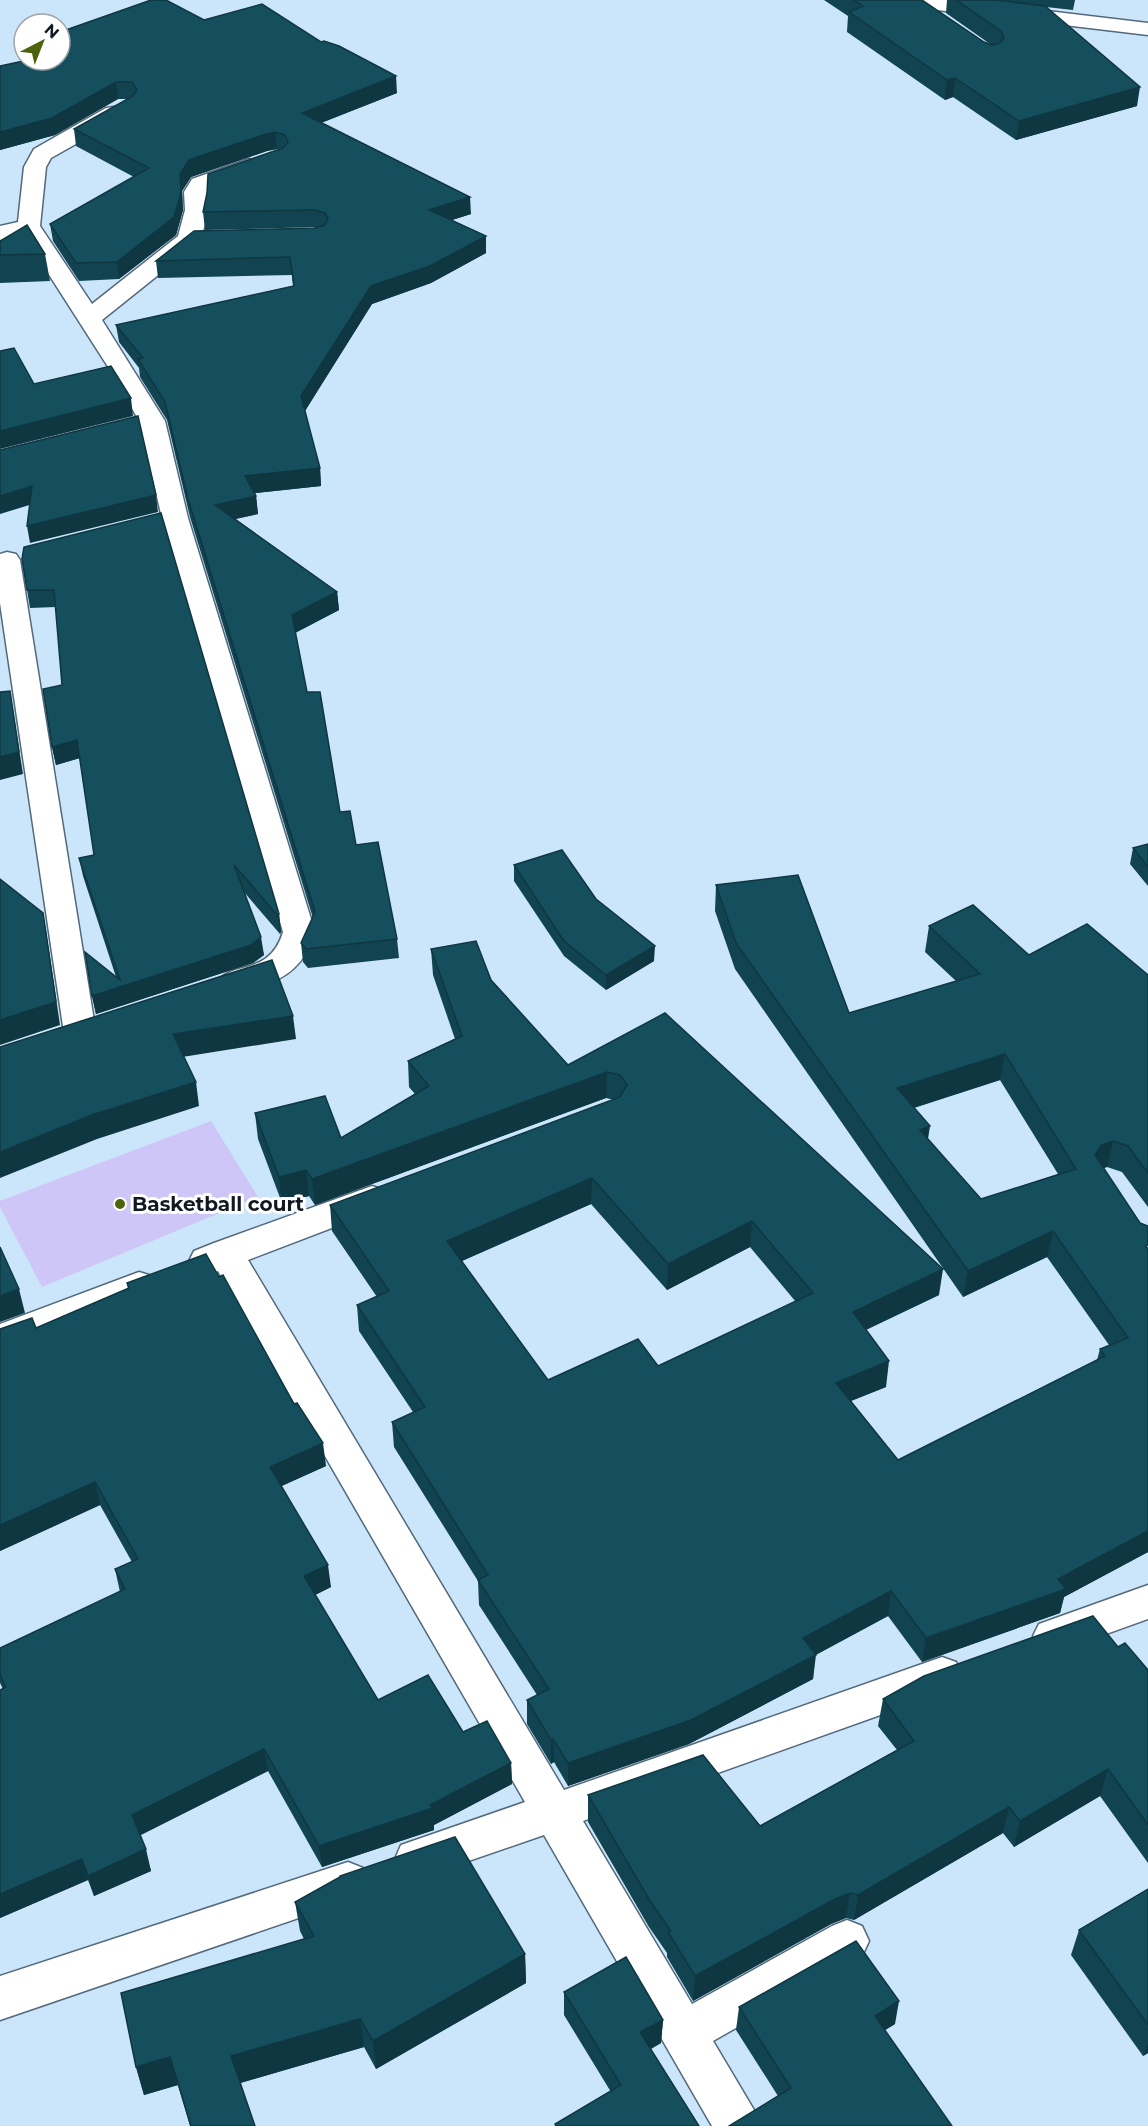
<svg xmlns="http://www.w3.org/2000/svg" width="1148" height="2126" font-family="Montserrat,sans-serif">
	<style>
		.green { fill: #cdc6f7 }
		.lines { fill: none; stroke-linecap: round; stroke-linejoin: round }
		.minor-casing { stroke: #53697b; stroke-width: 3 }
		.minor { fill: #fff; fill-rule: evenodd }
		.wall { fill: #124350; fill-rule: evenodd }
		.shaded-wall { fill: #0f3741 }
		.building { fill: #154e5d; stroke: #0f3741; stroke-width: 1.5; fill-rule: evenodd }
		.poi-dot { fill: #4e630d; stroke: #fff; stroke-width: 2 }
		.labels { text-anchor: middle; stroke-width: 6; stroke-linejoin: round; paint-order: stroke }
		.poi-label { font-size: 20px; font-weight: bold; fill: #101921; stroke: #fff; text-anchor: start }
	</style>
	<rect width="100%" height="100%" fill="#cbe5fa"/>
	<path class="green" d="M211 1121 258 1197 42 1287 0 1207V1201Z"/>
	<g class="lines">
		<defs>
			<g id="minor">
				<path d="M914 0H954L1148 23V35L937 10 917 4Z"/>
				<path d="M114 107 122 108 125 113 122 118 51 158 46 167 40 226 92 304 178 236 185 210 184 192 192 179 249 159 257 161 260 166 257 171 208 189C205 195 208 201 207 209 207 219 203 235 197 244L102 320 165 421 188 518 315 932C305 964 288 978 257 988 244 992 234 996 221 992L216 984C231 959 269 978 283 932L162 518 139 421 112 373 23 234 0 240V226L18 222 24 167 34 149 106 108Z"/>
				<path d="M7 552 16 554 20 560 96 1033 92 1041 80 1045 68 1041 64 1033 0 603V554Z"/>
				<path d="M372 1186 384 1190 389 1199 384 1208 248 1260 564 1790 942 1657 956 1662 962 1675 956 1688 583 1821 692 2004 832 1926 847 1920 862 1926 869 1941 862 1956 713 2041 754 2110 761 2126H712L544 1835 416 1879 401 1873 395 1859 401 1845 525 1802 218 1271 207 1275 194 1271 189 1261 194 1251 214 1243Z"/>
				<path d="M139 1272 152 1276 157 1286 152 1296 0 1353V1324Z"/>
				<path d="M1148 1585V1619L1053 1653 1039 1648 1033 1636 1039 1624Z"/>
				<path d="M348 1862 363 1868 370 1882 363 1896 0 2020V1976Z"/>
			</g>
		</defs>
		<use href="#minor" class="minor-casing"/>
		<use href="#minor" class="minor"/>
	</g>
	<g class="wall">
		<path d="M824 0H922L984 42 990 44 946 13 947 0H1021V3V0H1075L1073 10 1046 7 1137 106 1016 140 953 97 945 100 847 32 848 16Z"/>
		<path d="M204 20 397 93 321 123 471 214 452 220 486 236V253L431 283 372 304 305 411 320 468 321 486 255 493 256 496 258 514 235 519 337 592 339 610 295 633 307 692 340 812 356 845 397 939 399 958 308 968 303 962 301 943 313 918 190 517 167 420 140 377 139 368 119 342 116 325 293 286 292 275 158 278 156 261 317 227 205 230 203 212 279 150 277 149 267 151 191 177 182 191 183 210 176 235 119 279 79 281 53 241 50 224 134 177 76 146 74 129 128 99H118L55 135 0 150V66L26 61 25 60H60Z"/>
		<path d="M0 241 45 254 50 281 0 283Z"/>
		<path d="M161 513 279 914 281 932 280 934 244 892 264 955 253 963 96 1014 92 996 116 977 83 876 79 858 94 855 80 758 56 765 52 747 62 685 56 607 30 608 22 559Z"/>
		<path d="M1148 844V886L1130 864 1133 848Z"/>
		<path d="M514 865 596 899 654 961 606 990 564 956 514 881Z"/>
		<path d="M716 885 849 1013 956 981 925 952 929 926 1029 955 1148 975V1207L1122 1172 1107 1167 1103 1168 1140 1223 1148 1552 1064 1597 1060 1613 922 1662 888 1616 815 1655 813 1679 689 1744 568 1786 554 1762 551 1764 527 1724V1700L537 1695 479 1605 478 1581 394 1447 392 1422 413 1412 359 1331 357 1305 377 1297 332 1231 330 1205 614 1100 606 1098 315 1205 309 1196 282 1203 258 1139 255 1113 341 1138 415 1094 409 1087 408 1061 455 1039 433 975 431 949 491 980 568 1065 665 1013 939 1295 866 1330 886 1387 851 1401 898 1460 1097 1360 1100 1349 1109 1345 1047 1257 963 1297 735 969 715 911ZM1000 1080 1058 1174 981 1199 928 1140 914 1108ZM591 1204 667 1290 750 1247 796 1302 658 1366 548 1380 462 1261Z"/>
		<path d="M127 1283 326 1466 281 1486 331 1587 315 1595 378 1700 463 1732 511 1763 512 1784 434 1825V1830L322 1867 268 1771 140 1835 151 1871 94 1896 88 1880 0 1918V1690L3 1689 0 1683V1648L120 1592 115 1569 132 1562 100 1505 0 1551V1329L36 1328 128 1289Z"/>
		<path d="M1118 1647 1148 1670V1863L1100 1796 1014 1847 1003 1833 854 1920 846 1918 831 1924 693 2001 667 1957V1953L649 1927 588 1822V1795L760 1826 897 1750 878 1726 883 1699Z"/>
		<path d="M340 1876 525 1954 526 1983 376 2069 364 2047 240 2083 255 2126H190L178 2085 144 2095 136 2067 304 1939 300 1931 295 1902 340 1878Z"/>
		<path d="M1148 1889V2053L1143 2056 1071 1955 1079 1930Z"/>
		<path d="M564 1992 663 2020 661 2043 651 2049 699 2126H555V2124L611 2092 564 2015Z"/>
		<path d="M739 2007 895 2024 778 2096 736 2030Z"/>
	</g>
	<g class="shaded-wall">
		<path d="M396 76 397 93 303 130 302 113Z"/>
		<path d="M955 78 953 97 945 100 947 80Z"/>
		<path d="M116 82 118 99 55 135 0 150V132Z"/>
		<path d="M1140 87 1137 106 1016 140 1019 121Z"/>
		<path d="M275 132 277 149 267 151 191 177 182 191 183 210 176 235 119 279 117 262 189 160 266 134Z"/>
		<path d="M470 197 471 214 430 227 429 210Z"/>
		<path d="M486 236V253L431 283 372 304 303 414 301 396 371 286Z"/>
		<path d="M131 398 133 416 0 449V431Z"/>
		<path d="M320 468 321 486 247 494 245 476Z"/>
		<path d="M32 486 36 503 0 514V496Z"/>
		<path d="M156 495 158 512 30 543 27 526Z"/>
		<path d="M256 496 258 514 217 523 215 505Z"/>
		<path d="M337 592 339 610 293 634 292 615Z"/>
		<path d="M10 691 23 774 0 780V757Z"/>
		<path d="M77 740 80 758 56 765 52 747Z"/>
		<path d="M43 913 47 937 60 1025 0 1045V1020Z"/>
		<path d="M279 914 281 932 280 934 278 916Z"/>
		<path d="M261 937 264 955 253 963 96 1014 92 996Z"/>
		<path d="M655 946 654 961 606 990V975Z"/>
		<path d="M293 1016 296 1039 176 1058 173 1034Z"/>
		<path d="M1005 1054 1000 1080 894 1114 897 1088Z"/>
		<path d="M607 1072 606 1098 315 1205 312 1179Z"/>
		<path d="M196 1082 199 1106 97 1139 0 1178V1152L92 1115Z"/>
		<path d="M930 1126 926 1152 920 1130Z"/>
		<path d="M1113 1141 1107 1167 1095 1171V1155L1101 1145Z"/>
		<path d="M306 1170 309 1196 282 1203 279 1177Z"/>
		<path d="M592 1178 591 1204 448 1267 447 1241Z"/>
		<path d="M752 1221 750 1247 667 1290 668 1264Z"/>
		<path d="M1053 1231 1047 1257 963 1297 968 1271Z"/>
		<path d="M943 1269 939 1295 850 1337 853 1312Z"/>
		<path d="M19 1289 25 1313 0 1322V1296Z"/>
		<path d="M889 1361 886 1387 833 1408 836 1383Z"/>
		<path d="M323 1443 326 1466 273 1490 270 1467Z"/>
		<path d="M95 1482 100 1505 0 1551V1525Z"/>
		<path d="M1148 1531V1552L1064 1597 1060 1613 922 1662 926 1638 1058 1579Z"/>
		<path d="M328 1565 331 1587 307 1599 304 1576Z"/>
		<path d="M891 1591 888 1616 801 1663 803 1638Z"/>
		<path d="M816 1655 813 1679 689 1744 568 1786V1763Z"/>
		<path d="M553 1739 554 1762 551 1764V1740Z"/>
		<path d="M264 1749 268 1771 137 1837 132 1815Z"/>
		<path d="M511 1763 512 1784 434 1825V1830L322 1867 319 1846 430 1805Z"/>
		<path d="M1108 1769 1100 1796 1014 1847 1020 1821Z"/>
		<path d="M1009 1807 1003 1833 854 1920 858 1895Z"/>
		<path d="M146 1849 151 1871 94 1896 88 1876Z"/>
		<path d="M82 1859 88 1880 0 1918V1894Z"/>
		<path d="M850 1893 846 1918 831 1924 693 2001 695 1976 835 1899Z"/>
		<path d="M525 1954 526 1983 376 2069 373 2041Z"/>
		<path d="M899 2001 895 2024 870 2039 875 2016Z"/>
		<path d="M360 2019 364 2047 237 2084 231 2056Z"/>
		<path d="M663 2020 661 2043 639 2055 640 2032Z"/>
		<path d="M1148 2044V2053L1143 2056Z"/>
		<path d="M170 2057 178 2085 144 2095 136 2067Z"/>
	</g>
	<g class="building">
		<path d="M151 0H166L204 20 262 4 321 42 324 41 339 46 396 76 302 113 470 197 429 210 486 236 430 266 371 286 301 396 320 468 245 476 256 496 215 505 337 592 292 615 307 692H320L340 812 350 811 356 845 378 842 397 939 306 949 301 943 315 912 188 499 165 402 138 359 143 358 116 325 294 286 290 257 156 261 194 231 315 228 325 225 328 218 325 213 315 210 203 212 207 193 208 174 283 148 288 142 285 135 275 132 266 134 189 160 180 174 181 193 174 217 117 262 76 263 50 224 149 168 74 129 133 96 137 90 132 82H116L52 118 0 132V66L28 60H60V32Z"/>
		<path d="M854 0H922L984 42 992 45 1000 43 1004 38 1001 31 956 0H997L1045 6 1140 87 1019 121 955 78 947 80 849 12 863 6Z"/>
		<path d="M27 225 45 254 0 255V241Z"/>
		<path d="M14 348 34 384 111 366 131 398 0 431V351Z"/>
		<path d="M138 416 156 495 27 526 32 486 0 496V450Z"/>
		<path d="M161 513 279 914 278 916 234 865 261 937 251 945 92 996 85 952 120 980 79 858 94 855 77 740 52 747 43 689 62 685 54 590H27L22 559 24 547Z"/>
		<path d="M10 691 19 752 0 757V692Z"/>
		<path d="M1148 844V867L1133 848Z"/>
		<path d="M562 850 596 899 655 946 606 975 564 941 514 865Z"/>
		<path d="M798 875 849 1013 980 974 929 926 973 905 1029 955 1087 924 1148 975V1173L1128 1146 1113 1141 1101 1145 1095 1155 1140 1223 1148 1226V1245L1146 1246 1148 1249V1531L1058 1579 1066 1589 926 1638 891 1591 803 1638 816 1655 691 1720 568 1763 553 1739 551 1740 527 1700 549 1689 478 1580 488 1575 392 1422 425 1407 357 1305 389 1291 330 1205 620 1097 627 1085 620 1075 607 1072 312 1179 306 1170 279 1177 255 1113 325 1096 341 1138 429 1086 408 1061 462 1036 431 949 476 941 491 980 568 1065 665 1013 943 1269 853 1312 889 1361 836 1383 898 1460 1105 1356 1100 1349 1128 1338 1053 1231 968 1271 736 943 716 885ZM1005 1054 1076 1169 981 1199 920 1130 930 1126 897 1088ZM592 1178 668 1264 752 1221 813 1293 658 1366 638 1339 548 1380 447 1241Z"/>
		<path d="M0 879 43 913 56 1002 0 1020Z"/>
		<path d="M272 960 293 1016 173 1034 196 1082 92 1115 0 1152V1047Z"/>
		<path d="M0 1247 19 1289 0 1296Z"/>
		<path d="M206 1254 219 1277 223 1275 294 1404 297 1403 323 1443 270 1467 328 1565 304 1576 378 1700 428 1675 463 1732 487 1721 511 1763 430 1805 433 1808 319 1846 264 1749 132 1815 146 1849 88 1876 82 1859 0 1894V1690L6 1687 0 1675V1648L125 1589 115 1569 138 1559 95 1482 0 1525V1329L32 1318 36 1328 129 1288 127 1283Z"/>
		<path d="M1093 1616 1118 1647 1125 1643 1148 1670V1825L1108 1769 1020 1821 1009 1807 858 1895 850 1893 835 1899 695 1976 668 1932 671 1931 650 1901 588 1795 703 1755 760 1826 914 1741 883 1699 924 1676Z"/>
		<path d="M455 1837 525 1954 373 2041 360 2019 231 2056 255 2126H191L170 2057 136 2067 121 1993 314 1936 295 1902 340 1877V1876Z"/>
		<path d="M1148 1889V2025L1079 1930Z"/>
		<path d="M856 1941 899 2001 875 2016 952 2126H729L791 2088 739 2007Z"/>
		<path d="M626 1957 663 2020 640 2032 699 2126H556L555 2124 621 2085 564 1992Z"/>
	</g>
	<circle class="poi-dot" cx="120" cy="1204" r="6"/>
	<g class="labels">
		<g class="poi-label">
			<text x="132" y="1211">Basketball court</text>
		</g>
	</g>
	<g transform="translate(42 42) rotate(42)"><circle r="28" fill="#ffffff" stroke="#9fa3a6" stroke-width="1.5"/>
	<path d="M0-4.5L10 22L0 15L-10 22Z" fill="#4e630d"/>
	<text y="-9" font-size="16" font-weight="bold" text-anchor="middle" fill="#101921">N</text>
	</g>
</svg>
